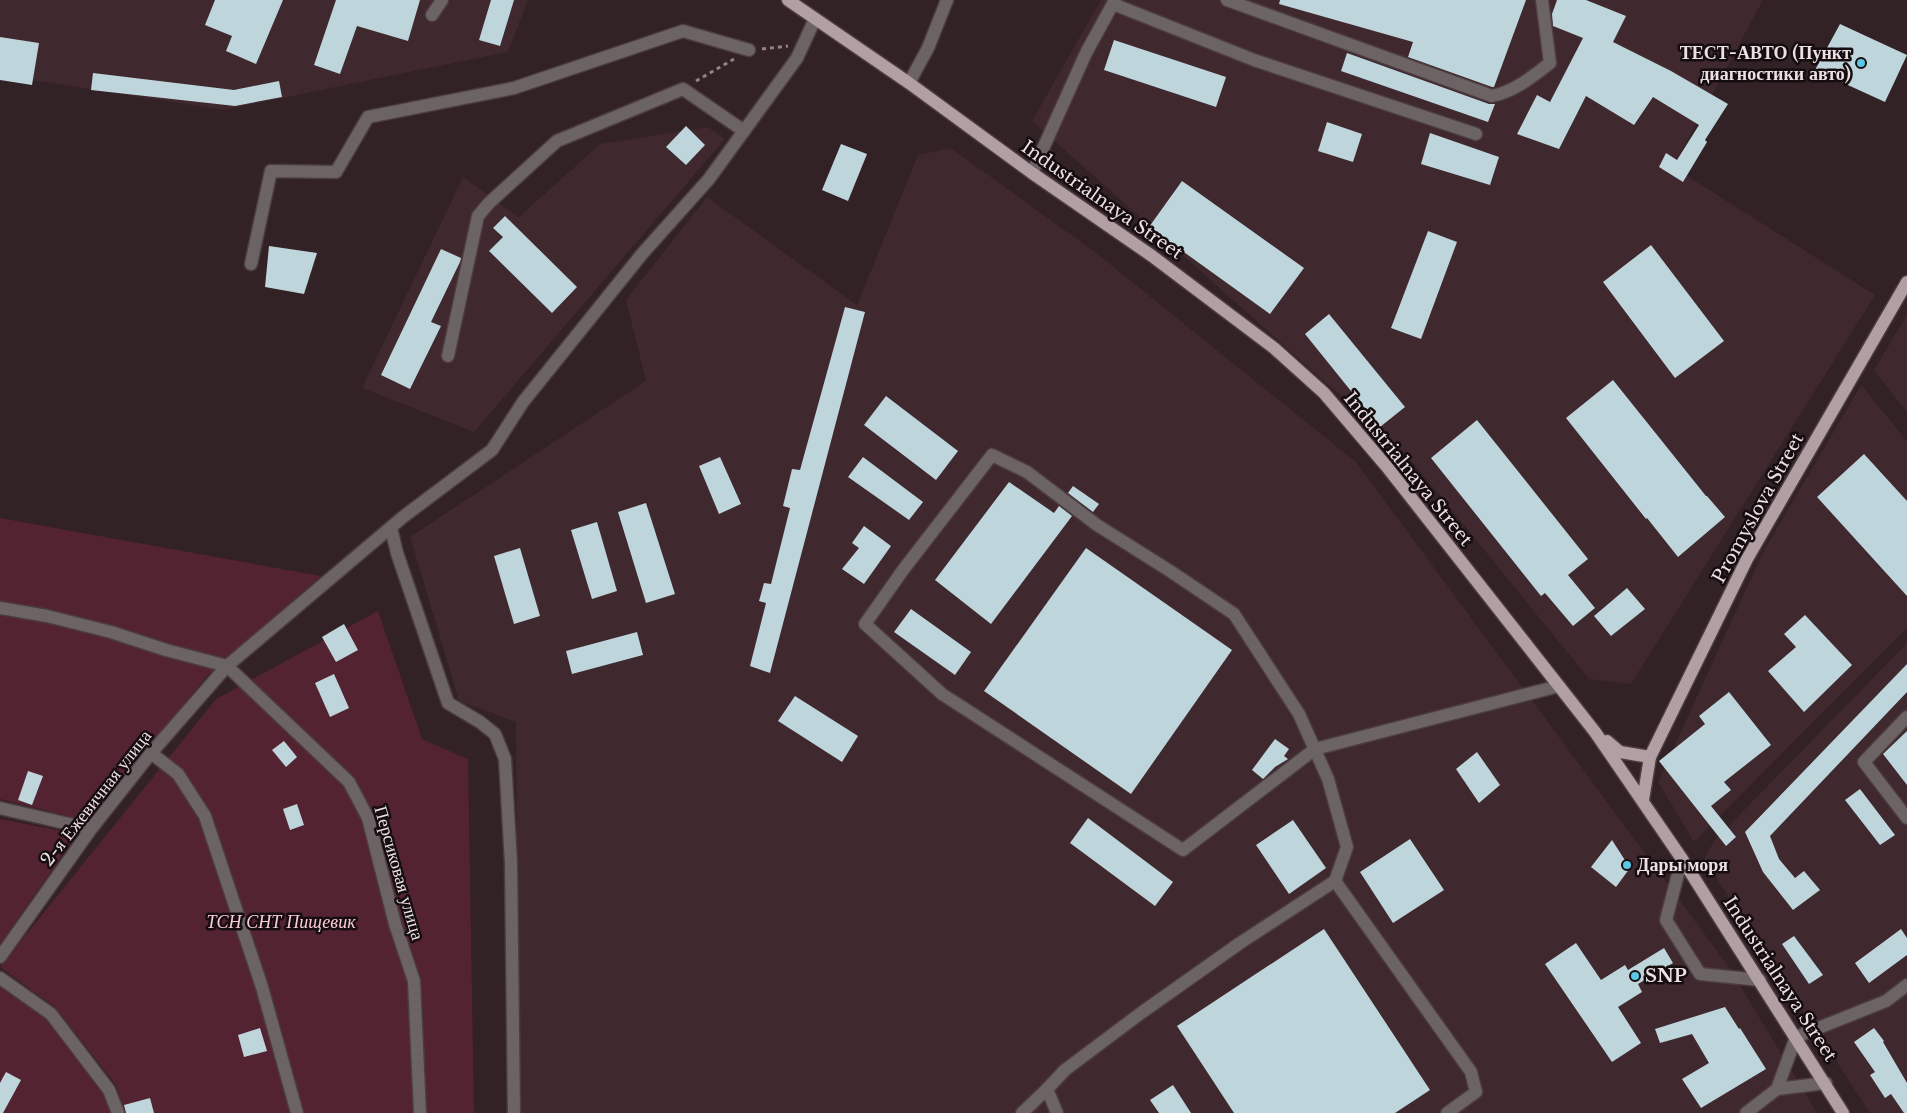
<svg xmlns="http://www.w3.org/2000/svg" width="1907" height="1113" font-family="'Libre Baskerville',serif">
	<style>
		.built { fill: #3f282e }
		.green { fill: #542332 }
		.building { fill: #bed5dc }
		.lines { fill: none; stroke-linecap: round; stroke-linejoin: round }
		.minor-casing { stroke: #4c3c40; stroke-width: 15 }
		.major-casing { stroke: #4c3c40; stroke-width: 15 }
		.path { stroke: #918386; stroke-width: 3; stroke-dasharray: 4 4; stroke-linecap: butt }
		.minor { stroke: #6c6365; stroke-width: 12 }
		.major { stroke: #b19fa3; stroke-width: 12 }
		.poi-dot { fill: #59c8e4; stroke: #150d0f; stroke-width: 2 }
		.labels { text-anchor: middle; stroke-width: 5; stroke-linejoin: round; paint-order: stroke }
		.poi-label { font-size: 18px; font-weight: bold; fill: #ece0e3; stroke: #150d0f; text-anchor: start }
		.street-label { font-size: 18px; fill: #ece0e3; stroke: #150d0f }
		.park-label { font-size: 18px; font-style: italic; fill: #fccbd7; stroke: #150d0f }
	</style>
	<rect width="100%" height="100%" fill="#322125"/>
	<g class="built">
		<path d="M0 0H528L508 52 223 110 0 75Z"/>
		<path d="M1101 0H1763L1673 167 1875 295 1631 684 1589 679 1407 455 1032 121Z"/>
		<path d="M708 127 725 139 474 432 362 388 463 177 519 217 600 144Z"/>
		<path d="M951 148 1096 253 1356 462 1729 967 1817 1113H519L516 722 459 701 410 537 646 381 626 300 707 197 857 305 918 155Z"/>
		<path d="M1907 315V412L1874 370Z"/>
		<path d="M1861 385 1907 441V628L1694 842 1658 782 1762 554Z"/>
		<path d="M1907 643V1113H1870L1704 859 1714 841Z"/>
	</g>
	<g class="green">
		<path d="M0 518 321 576 207 676 88 821 0 799Z"/>
		<path d="M378 611 422 739 468 759 474 1113H125L116 1085 55 1007 0 967 216 699Z"/>
		<path d="M0 819 77 834 0 944Z"/>
		<path d="M0 988 48 1019 104 1092 113 1113H0Z"/>
	</g>
	<g class="building">
		<path d="M215 0H283L256 64 226 51 232 36 205 25Z"/>
		<path d="M336 0H420L408 41 357 26 340 74 314 65Z"/>
		<path d="M491 0H514L500 46 479 40Z"/>
		<path d="M1280 0H1526L1494 87H1492L1408 57 1413 42 1279 4Z"/>
		<path d="M1557 0H1586L1626 16 1613 42 1671 71 1728 104 1705 140 1707 142 1683 182 1659 167 1666 153 1677 160 1699 125 1653 97 1634 125 1586 96 1559 149 1517 134 1537 95 1550 102 1583 38 1553 26 1552 14Z"/>
		<path d="M1840 24 1907 55 1885 102 1815 70Z"/>
		<path d="M0 37 39 43 32 85 0 80Z"/>
		<path d="M1114 40 1226 77 1216 107 1104 70Z"/>
		<path d="M1347 53 1489 104H1495L1488 122 1341 71Z"/>
		<path d="M93 73 234 90 279 81 282 97 235 106 91 90Z"/>
		<path d="M1327 122 1362 134 1353 162 1318 151Z"/>
		<path d="M686 126 705 145 686 165 666 147Z"/>
		<path d="M1430 133 1499 157 1490 185 1421 164Z"/>
		<path d="M841 144 867 154 848 201 822 190Z"/>
		<path d="M1182 181 1304 268 1270 314 1149 227Z"/>
		<path d="M505 216 577 287 552 313 489 251 503 237 493 228Z"/>
		<path d="M1428 231 1457 242 1421 339 1391 328Z"/>
		<path d="M1651 245 1724 341 1675 378 1603 282Z"/>
		<path d="M269 246 317 253 304 294 265 287Z"/>
		<path d="M441 249 461 258 460 262 431 322 441 326 410 389 381 375Z"/>
		<path d="M845 307 865 312 770 673 750 666 766 603 759 601 764 583 771 584 790 508 783 506 792 469 800 470Z"/>
		<path d="M1329 314 1405 407 1380 427 1305 334Z"/>
		<path d="M1613 380 1706 496H1707L1725 517 1678 557 1647 518 1646 519 1566 418Z"/>
		<path d="M886 396 958 451 936 480 864 425Z"/>
		<path d="M1477 420 1588 559 1568 575 1595 608 1573 626 1545 593 1541 596 1431 458Z"/>
		<path d="M1864 454 1907 501V596L1817 497Z"/>
		<path d="M720 457 741 504 719 514 699 466Z"/>
		<path d="M863 457 923 502 909 520 848 477Z"/>
		<path d="M1009 482 1054 513 1059 506 1072 516 991 624 935 580Z"/>
		<path d="M1073 486 1099 504 1093 512 1068 493Z"/>
		<path d="M646 503 675 594 646 603 618 512Z"/>
		<path d="M597 522 617 591 592 599 571 530Z"/>
		<path d="M864 526 891 546 864 584 842 569 859 548 852 543Z"/>
		<path d="M520 548 540 616 514 624 494 556Z"/>
		<path d="M1086 548 1232 650 1131 794 984 691Z"/>
		<path d="M1627 588 1645 609 1611 636 1594 616Z"/>
		<path d="M911 609 971 652 955 675 894 632Z"/>
		<path d="M1805 615 1852 665 1804 712 1768 671 1796 647 1784 634Z"/>
		<path d="M344 624 358 650 336 662 322 637Z"/>
		<path d="M637 632 643 655 572 674 566 651Z"/>
		<path d="M1907 664V692L1770 836 1779 859 1795 878 1804 871 1820 890 1793 910 1763 872 1745 832Z"/>
		<path d="M334 674 349 708 330 717 315 683Z"/>
		<path d="M1729 692 1771 745 1724 782 1731 790 1711 806 1736 837 1726 846 1659 761 1705 724 1699 716Z"/>
		<path d="M795 696 858 736 842 762 778 721Z"/>
		<path d="M1907 731V785L1883 754Z"/>
		<path d="M1275 739 1289 749 1284 756 1288 759 1275 767 1263 779 1252 770Z"/>
		<path d="M284 741 297 757 286 767 272 750Z"/>
		<path d="M1477 752 1500 785 1479 803 1456 769Z"/>
		<path d="M28 771 43 776 32 805 18 800Z"/>
		<path d="M1860 789 1895 835 1880 845 1845 800Z"/>
		<path d="M297 804 304 825 290 830 283 809Z"/>
		<path d="M1088 818 1173 882 1155 906 1070 843Z"/>
		<path d="M1293 820 1326 868 1289 894 1256 845Z"/>
		<path d="M1410 839 1444 890 1393 923 1360 872Z"/>
		<path d="M1612 840 1630 868 1616 887 1591 867Z"/>
		<path d="M1324 929 1430 1090 1395 1113H1234L1177 1026Z"/>
		<path d="M1901 929 1907 938V955L1869 983 1855 963Z"/>
		<path d="M1794 936 1823 975 1809 984 1782 944Z"/>
		<path d="M1576 943 1601 980 1625 965 1628 970 1664 948 1673 963 1638 984 1642 992 1618 1007 1641 1043 1612 1062 1545 964Z"/>
		<path d="M1725 1007 1739 1029 1740 1028 1766 1069 1701 1108 1682 1079 1709 1063 1692 1034 1660 1043 1655 1029Z"/>
		<path d="M260 1028 267 1051 244 1057 238 1035Z"/>
		<path d="M1874 1028 1884 1041 1883 1042 1907 1083V1113H1904L1891 1094 1885 1098 1870 1075 1875 1072 1854 1042Z"/>
		<path d="M6 1072 21 1080 3 1113H0V1083Z"/>
		<path d="M1173 1085 1191 1113H1159L1150 1100Z"/>
		<path d="M150 1098 154 1113H126L124 1105Z"/>
	</g>
	<g class="lines">
		<defs>
			<g id="minor">
				<path d="M1227 0 1492 96C1515 91 1532 77 1550 63L1542 0"/>
				<path d="M1113 4 1254 60 1476 134"/>
				<path d="M432 15 442 0"/>
				<path d="M909 83 928 48 947 0"/>
				<path d="M1032 173 1086 53 1115 0"/>
				<path d="M251 264 271 171 336 172 368 117 514 88 683 31 749 50"/>
				<path d="M448 356 478 216 489 203 557 141 683 89 744 131"/>
				<path d="M391 528 397 553 448 703 480 722 495 734 505 759 511 863 514 1113"/>
				<path d="M0 608 47 616 111 632 166 650 227 666 349 782 368 818 395 924 414 981 420 1113"/>
				<path d="M1907 717 1864 762 1907 818"/>
				<path d="M151 753 178 774 205 816 262 987 297 1113"/>
				<path d="M0 808 91 829"/>
				<path d="M1682 859 1666 920 1700 974 1760 980"/>
				<path d="M1335 881 1471 1072 1476 1092 1447 1113"/>
				<path d="M0 957 91 829 151 753 227 666 403 517 492 450 523 402 642 254 709 179 797 58 815 19"/>
				<path d="M0 978 51 1014 109 1090 118 1113"/>
				<path d="M1047 1089 1065 1070 1141 1013 1240 943 1335 881 1347 847 1328 779 1299 714 1234 614 1170 571 1097 525 1027 472 992 455 903 570 865 624 942 694 1183 850 1315 749 1559 686"/>
				<path d="M1777 1089 1826 1083"/>
				<path d="M1022 1113 1047 1089 1057 1113"/>
				<path d="M1746 1113 1777 1089 1796 1037 1886 1001 1907 985"/>
			</g>
			<g id="major">
				<path d="M788 0 909 83 1032 173 1152 256 1274 348 1324 393 1387 467 1595 732 1682 859 1843 1113"/>
				<path d="M1607 741 1620 752 1650 757"/>
				<path d="M1643 800 1650 757 1747 559 1907 282"/>
			</g>
		</defs>
		<use href="#minor" class="minor-casing"/>
		<use href="#major" class="major-casing"/>
		<g class="path">
			<path d="M762 49 788 46"/>
			<path d="M696 81 734 59"/>
		</g>
		<use href="#minor" class="minor"/>
		<use href="#major" class="major"/>
	</g>
	<g class="poi-dot">
		<circle cx="1861" cy="63" r="5"/>
		<circle cx="1627" cy="865" r="5"/>
		<circle cx="1635" cy="976" r="5"/>
	</g>
	<g class="labels">
		<g class="poi-label">
			<text x="1851" y="59" text-anchor="end">ТЕСТ-АВТО (Пункт<tspan x="1851" dy="21">диагностики авто)</tspan></text>
			<text x="1637" y="871">Дары моря</text>
			<text x="1645" y="982">SNP</text>
		</g>
		<g class="street-label">
			<text transform="translate(1102 200) rotate(35)" y="6">Industrialnaya Street</text>
			<text transform="translate(1408 469) rotate(51)" y="6">Industrialnaya Street</text>
			<text transform="translate(1758 508) rotate(-61)" y="6">Promyslova Street</text>
			<text transform="translate(96 798) rotate(-52)" y="6">2-я Ежевичная улица</text>
			<text transform="translate(399 873) rotate(74)" y="6">Персиковая улица</text>
			<text transform="translate(1780 979) rotate(57)" y="6">Industrialnaya Street</text>
		</g>
		<g class="park-label">
			<text x="281" y="928">ТСН СНТ Пищевик</text>
		</g>
	</g>
</svg>
